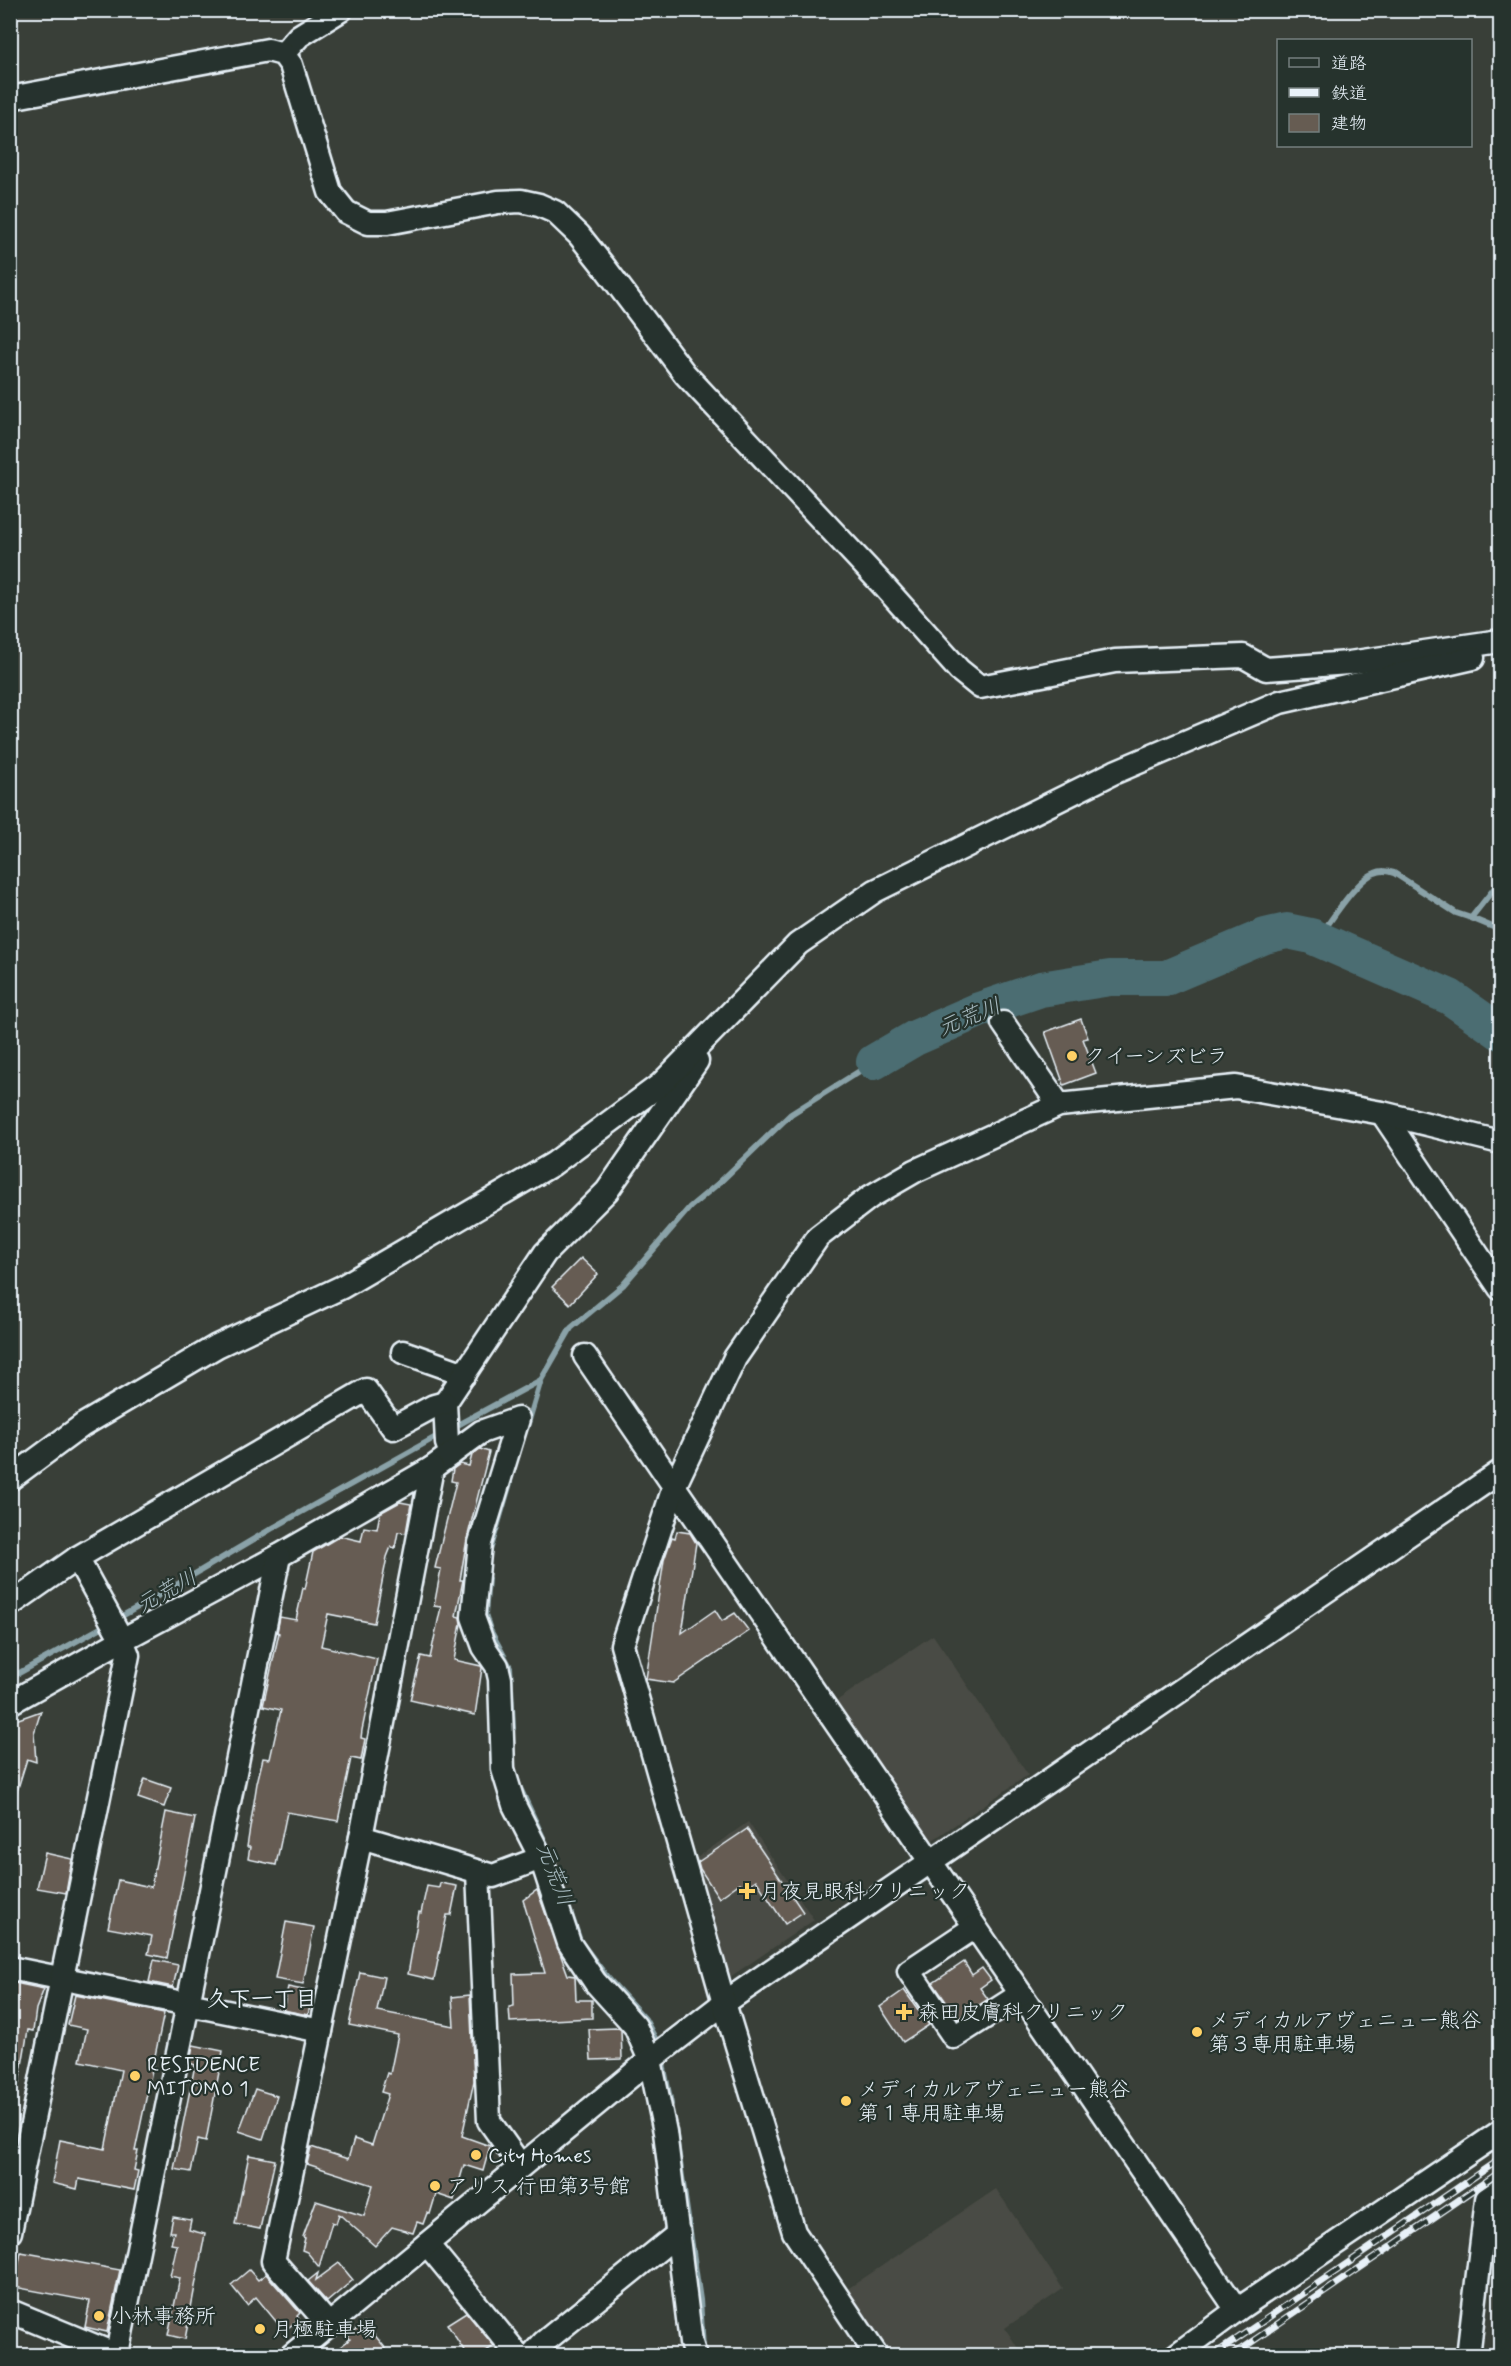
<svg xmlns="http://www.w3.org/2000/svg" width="1511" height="2366" font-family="Mynerve,'Klee One',sans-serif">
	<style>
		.built { fill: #494b44 }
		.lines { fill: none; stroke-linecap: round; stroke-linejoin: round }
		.stream { stroke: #8aa2a8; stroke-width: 6 }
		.river { stroke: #4b6d72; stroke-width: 36 }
		.building { fill: #665c52; stroke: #e8f1f8; stroke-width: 1.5 }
		.minor-casing { stroke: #e8f1f8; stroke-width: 27 }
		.minor { stroke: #26332d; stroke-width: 22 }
		.rail-casing { stroke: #e8f1f8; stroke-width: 7 }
		.rail { stroke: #26332d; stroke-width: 4.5; stroke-dasharray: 14; stroke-linecap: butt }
		.poi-dot { fill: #ffd166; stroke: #26332d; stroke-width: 2 }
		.labels { text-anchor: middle; stroke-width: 4.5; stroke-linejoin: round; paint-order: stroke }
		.poi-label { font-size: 21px; fill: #e8f1f8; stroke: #26332d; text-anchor: start }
		.water-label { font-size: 22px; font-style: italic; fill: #a9bcc2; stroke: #26332d }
		.neighbourhood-label { font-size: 22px; font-weight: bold; fill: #e8f1f8; stroke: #26332d }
	</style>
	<rect width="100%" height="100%" fill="#393f38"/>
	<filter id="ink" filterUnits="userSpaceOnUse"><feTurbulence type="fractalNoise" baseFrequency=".0167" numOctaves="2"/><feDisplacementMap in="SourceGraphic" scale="12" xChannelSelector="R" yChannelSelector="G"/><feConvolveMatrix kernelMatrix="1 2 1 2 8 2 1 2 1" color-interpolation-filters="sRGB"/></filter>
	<g filter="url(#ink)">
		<g class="built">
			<path d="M933 1635 1028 1775 927 1844 832 1704Z"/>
			<path d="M748 1822 814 1920 724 1981 691 1862Z"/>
			<path d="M996 2189 1063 2289 1005 2328 1023 2356 890 2355 846 2290Z"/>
		</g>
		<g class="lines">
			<g class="stream">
				<path d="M1471 918 1500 930"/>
				<path d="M1318 939C1329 923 1357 879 1375 873 1382 870 1387 871 1394 873L1456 913 1471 918 1500 881"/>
				<path d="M527 1427 541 1380 571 1328 623 1285 690 1207 720 1182 791 1114 874 1062"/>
				<path d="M452 1428 541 1380"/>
				<path d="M489 1554 510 1483"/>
				<path d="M488 1579 485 1614 490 1630 510 1667 513 1728"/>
				<path d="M10 1678 149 1601 271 1529 443 1433"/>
				<path d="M520 1788 546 1844"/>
				<path d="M552 1859 580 1941 607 1977 645 2019 660 2048"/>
				<path d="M662 2058 671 2104"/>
				<path d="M675 2129 700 2300 703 2348"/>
			</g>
			<path class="river" d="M874 1062 915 1038 979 1010 1041 989 1110 978H1166L1265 936 1287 931 1311 936 1450 997 1500 1032"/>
		</g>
		<g class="building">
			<path d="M1081 1019 1088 1038 1083 1039 1096 1073 1064 1085 1045 1032Z"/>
			<path d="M581 1258 598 1274 570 1304 552 1287Z"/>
			<path d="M480 1449 489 1452 467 1539 460 1580H463L456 1616 460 1617 461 1624 454 1660 481 1666 482 1668 475 1715 410 1700 421 1656 430 1658 441 1607 434 1606 441 1569 435 1568 456 1482 451 1481 453 1469 460 1464 469 1466 472 1455Z"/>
			<path d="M400 1502 411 1504 406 1533 398 1532 395 1548 391 1547 387 1557 374 1623 328 1614 321 1646 377 1659 362 1730 361 1738 365 1739 361 1760 351 1758 338 1821 287 1812 276 1865 248 1859 250 1847H247L257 1783 263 1758 270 1759 281 1710 263 1706 279 1633 277 1632 280 1617 296 1620 303 1588 305 1589 313 1552 340 1536 361 1541 364 1527 377 1529 380 1513Z"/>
			<path d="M677 1531 690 1533 696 1543 682 1633 715 1610 722 1621 735 1613 749 1631 673 1683 646 1679 664 1560 672 1537 675 1538Z"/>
			<path d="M41 1711 34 1733 36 1762 27 1759 14 1801H10V1722Z"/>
			<path d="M145 1779 171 1788 164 1807 138 1798Z"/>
			<path d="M166 1812 195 1818 167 1958 148 1954 152 1936 108 1928 118 1880 151 1887Z"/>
			<path d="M747 1829 803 1912 785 1924 756 1880 744 1888 740 1883 719 1898 700 1869 698 1862Z"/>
			<path d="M45 1853 72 1859 66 1893 37 1888Z"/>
			<path d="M440 1883 457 1886 451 1915H447L434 1980 408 1974 419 1912 421 1913 427 1886 439 1888Z"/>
			<path d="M537 1890 568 1975 575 1976 576 2000H592V2018L510 2022 509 2007 514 2006 513 1974 545 1973 523 1900Z"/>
			<path d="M286 1922 314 1927 303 1984 275 1979Z"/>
			<path d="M154 1960 178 1965 173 1987 149 1982Z"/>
			<path d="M964 1962 972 1975 982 1968 991 1980 980 1988 988 1999 958 2019 933 1983Z"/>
			<path d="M360 1972 384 1977 377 2011 454 2026 452 1997 470 1995 474 2081 462 2136 490 2146 483 2171 464 2165 454 2200 436 2194 430 2214 427 2213 423 2224 417 2222 413 2233 392 2227 375 2246 339 2214 336 2224 332 2222 319 2267 307 2252 302 2250 305 2238 303 2237 316 2201 364 2216 373 2185 307 2164 311 2147 348 2159 354 2139 372 2145 388 2094 381 2092 387 2073 390 2074 398 2035 349 2025Z"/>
			<path d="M10 1982 44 1989 36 2009 33 2031 28 2030 19 2083H10Z"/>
			<path d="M288 1987 313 1992 308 2015 283 2010Z"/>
			<path d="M904 1990 929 2025 903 2042 880 2007Z"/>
			<path d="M75 1995 164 2013 135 2151H138L134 2170 138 2171 134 2190 79 2179 77 2189 52 2183 60 2140 105 2149 121 2070 80 2061 87 2029 68 2025Z"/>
			<path d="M618 2028 621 2030 622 2059 591 2060 589 2029Z"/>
			<path d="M193 2045 223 2051 206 2141 198 2139 191 2172 174 2169 195 2065 190 2063Z"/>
			<path d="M255 2089 277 2096 263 2139 239 2131Z"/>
			<path d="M249 2155 275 2160 260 2229 235 2224Z"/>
			<path d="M173 2217 191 2220 189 2230 205 2234 185 2339 168 2335 180 2278 170 2276 177 2245 171 2244 174 2232H170Z"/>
			<path d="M21 2252 120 2270 107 2332 85 2327 90 2301 14 2287Z"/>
			<path d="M339 2263 353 2280 327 2302 308 2281 318 2273 316 2280Z"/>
			<path d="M249 2270 258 2280 266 2274 300 2313 297 2316 299 2319 284 2331 256 2297 247 2305 231 2285Z"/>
			<path d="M466 2312 494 2346 480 2355H467L447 2324Z"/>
			<path d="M364 2322 391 2355H330L350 2339 348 2336Z"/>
		</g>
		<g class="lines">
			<defs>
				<g id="minor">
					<path d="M283 54 299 36 341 10"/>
					<path d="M10 98 268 50 283 54 291 65 330 192 346 212 368 223H387L498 202 521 201 539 205 555 212 579 235 606 269 685 374 882 584 959 670 980 687 1115 661 1243 656 1266 669 1349 663 1500 641"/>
					<path d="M1003 1023 1059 1105"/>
					<path d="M1382 1113 1500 1288"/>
					<path d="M403 1352 465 1374"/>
					<path d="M585 1356 1237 2310"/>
					<path d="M451 1454 447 1443 445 1403 545 1253 607 1191 697 1061"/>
					<path d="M432 1468 481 1432 518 1419 480 1543 473 1617 484 1647 497 1666 500 1679 503 1769 514 1805 541 1858 569 1943 595 1982 635 2026 650 2060 665 2132 691 2343 695 2356"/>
					<path d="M10 1479 83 1425 217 1346 342 1287 553 1164 661 1084 798 944 875 891 1115 772 1280 702 1473 658"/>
					<path d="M10 1605 77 1558 366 1390 393 1428 434 1406 445 1403"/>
					<path d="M10 1703 122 1640 77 1558"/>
					<path d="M361 1837 493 1876 541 1858"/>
					<path d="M478 1872 489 2121 521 2166"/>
					<path d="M975 1927 909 1971 954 2037 1021 1994"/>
					<path d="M10 1968 321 2031 273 2261 329 2325"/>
					<path d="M10 2232 128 1655 122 1640 279 1556 432 1468 361 1837 321 2031"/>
					<path d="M427 2244 519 2356"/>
					<path d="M10 2311 119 2356"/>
					<path d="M117 2353 279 1556"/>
					<path d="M291 2356 650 2060 724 2003 1500 1472"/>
					<path d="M531 2356 544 2342 679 2233"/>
					<path d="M877 2356 794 2232 724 2003 622 1645 674 1487 735 1358 818 1237 870 1197 915 1171 1059 1105 1236 1087 1382 1113 1500 1142"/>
					<path d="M1175 2356 1237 2310 1500 2132"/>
					<path d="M1468 2356 1487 2199 1500 2190"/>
				</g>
			</defs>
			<use href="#minor" class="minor-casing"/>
			<use href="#minor" class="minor"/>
			<defs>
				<g id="rail">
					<path d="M1212 2356 1500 2159"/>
					<path d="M1231 2356 1500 2172"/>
				</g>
			</defs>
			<use href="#rail" class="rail-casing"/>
			<use href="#rail" class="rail"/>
		</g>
	</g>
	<g class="poi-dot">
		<circle cx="1072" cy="1056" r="6"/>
		<path d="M744 1882h6v6h6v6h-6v6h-6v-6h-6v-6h6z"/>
		<path d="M901 2003h6v6h6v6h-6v6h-6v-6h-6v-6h6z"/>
		<circle cx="1197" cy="2032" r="6"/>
		<circle cx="135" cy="2076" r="6"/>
		<circle cx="846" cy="2101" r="6"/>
		<circle cx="476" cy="2155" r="6"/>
		<circle cx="435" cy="2186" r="6"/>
		<circle cx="99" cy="2316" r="6"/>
		<circle cx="260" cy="2329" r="6"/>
	</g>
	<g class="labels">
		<g class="poi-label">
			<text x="1084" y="1063">クイーンズビラ</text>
			<text x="760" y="1898">月夜見眼科クリニック</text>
			<text x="918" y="2019">森田皮膚科クリニック</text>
			<text x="1209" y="2027">メディカルアヴェニュー熊谷<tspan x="1209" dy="24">第３専用駐車場</tspan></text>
			<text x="147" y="2071">RESIDENCE<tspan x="147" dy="24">MITOMO 1</tspan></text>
			<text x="858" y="2096">メディカルアヴェニュー熊谷<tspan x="858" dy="24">第１専用駐車場</tspan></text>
			<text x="488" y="2162">City Homes</text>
			<text x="447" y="2193">アリス 行田第3号館</text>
			<text x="111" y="2323">小林事務所</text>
			<text x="272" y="2336">月極駐車場</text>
		</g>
		<g class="water-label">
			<text transform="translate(969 1016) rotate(-22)" y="8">元荒川</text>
			<text transform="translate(166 1590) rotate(-29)" y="8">元荒川</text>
			<text transform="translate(556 1874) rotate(69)" y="8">元荒川</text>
		</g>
		<g class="neighbourhood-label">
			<text x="262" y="2006">久下一丁目</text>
		</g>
	</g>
	<rect width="1511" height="2366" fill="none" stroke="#26332d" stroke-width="36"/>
	<rect x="18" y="18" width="1475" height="2330" fill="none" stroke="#e8f1f8" stroke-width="2" filter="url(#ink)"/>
	<rect x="1277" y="39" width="195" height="108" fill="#26332d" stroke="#747f7e" stroke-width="1.5"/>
	<rect x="1289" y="58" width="30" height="9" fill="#26332d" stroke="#747f7e" stroke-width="1.5"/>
	<text x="1331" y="69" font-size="18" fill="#e8f1f8">道路</text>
	<rect x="1289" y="88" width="30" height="9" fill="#e8f1f8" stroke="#747f7e" stroke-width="1.5"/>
	<text x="1331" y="99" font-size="18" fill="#e8f1f8">鉄道</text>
	<rect x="1289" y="114" width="30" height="18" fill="#665c52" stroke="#747f7e" stroke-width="1.5"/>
	<text x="1331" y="129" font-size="18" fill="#e8f1f8">建物</text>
</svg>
